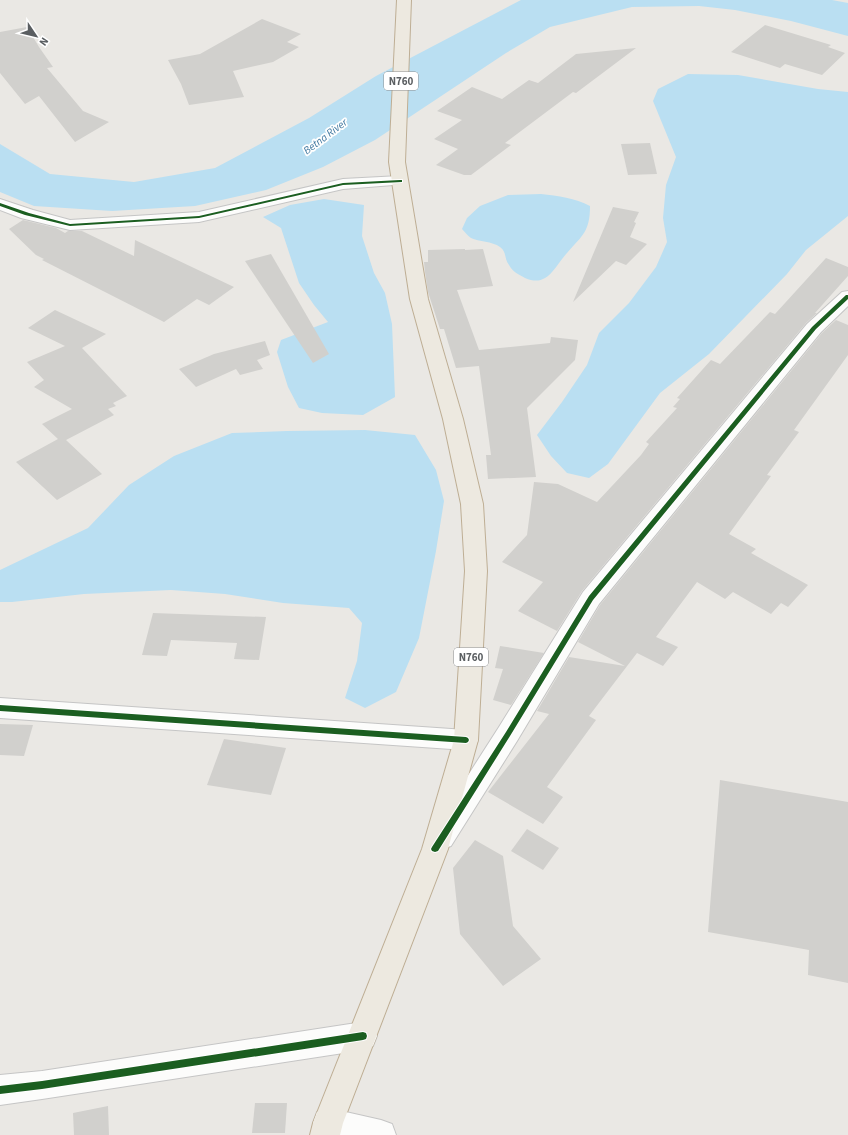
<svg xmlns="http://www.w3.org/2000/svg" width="848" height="1135" font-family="'Source Sans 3',sans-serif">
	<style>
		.water { fill: #badff2 }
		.building { fill: #d1d0cd }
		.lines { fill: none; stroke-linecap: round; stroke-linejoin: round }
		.minor-casing { stroke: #c5c5c5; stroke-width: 2 }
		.highway-casing { stroke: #beae94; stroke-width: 2 }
		.minor { fill: #fcfcfb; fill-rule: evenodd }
		.highway { fill: #ede9e0; fill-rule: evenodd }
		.cycleway-casing { stroke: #fff; stroke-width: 2 }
		.cycleway { fill: #1b5e20; fill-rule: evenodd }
		.labels { text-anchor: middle; stroke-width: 3.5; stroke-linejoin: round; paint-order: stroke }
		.shield { fill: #fff; stroke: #8c8e90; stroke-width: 1 }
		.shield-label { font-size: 11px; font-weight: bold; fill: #5a5e61 }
		.far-water-label { font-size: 11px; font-style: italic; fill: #4178a0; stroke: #fff }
	</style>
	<rect width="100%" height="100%" fill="#eae8e4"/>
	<g class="water">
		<path d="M521 0H832L848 3V36L791 21 735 10 699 6 632 7 550 27 506 53 375 140 323 167 266 190 195 206 112 211 34 206 0 192V144L50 174 134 182 215 168 309 118 376 76Z"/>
		<path d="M688 74 738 75 818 89 848 92V216L806 250 787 274 709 354 660 393 608 464 589 478 567 473 551 456 537 435 562 402 587 365 599 333 629 303 656 267 667 242 663 218 666 185 676 157 653 101 658 89Z"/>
		<path d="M541 194C558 196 575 198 590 206 590 231 583 235 567 253 554 267 548 288 525 278 518 274 513 272 509 265 504 259 507 252 500 247 492 241 479 242 471 238 468 236 465 232 462 229L467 218 480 206 508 195Z"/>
		<path d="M324 199 364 205 362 236 374 273 385 293 392 324 395 397 363 415 322 413 299 408 288 387 277 352 281 340 328 322 314 305 299 283 281 228 263 217 290 205Z"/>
		<path d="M365 430 415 435 436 470 444 501 436 551 419 638 396 692 365 708 345 698 357 661 362 623 349 608 283 603 225 594 171 590 84 594 12 602H0V570L88 528 129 485 174 456 232 433 287 431Z"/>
	</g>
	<g class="building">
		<path d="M262 19 301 34 287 42 299 47 273 62 233 71 244 97 189 105 181 84 168 60 200 54Z"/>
		<path d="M765 25 831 45 828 47 845 53 822 75 785 64 780 68 731 52Z"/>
		<path d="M27 27 39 47 53 67 47 68 83 111 109 122 75 142 39 96 25 104 0 73V32Z"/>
		<path d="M636 48 576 93 573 92 505 143 511 145 471 175H464L436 165 458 149 434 139 462 120 437 111 472 87 502 99 529 80 538 83 576 54Z"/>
		<path d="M650 143 657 174 628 175 621 144Z"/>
		<path d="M613 207 639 212 634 222 636 223 630 237 647 244 626 265 616 261 573 302Z"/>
		<path d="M23 220 56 228 65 233 68 231H82L134 256 135 240 234 287 209 305 197 299 164 322 42 260 44 259 36 255 9 229Z"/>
		<path d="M465 249V250L483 249 493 286 457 290 479 350 550 343 551 337 578 340 575 360 527 408 536 477 488 479 486 455H491L479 366 456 368 444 329H440L428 292 425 272 424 262H428V250Z"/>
		<path d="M271 254 329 354 313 363 245 261Z"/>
		<path d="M826 258 848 267V276L815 313H817L806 323 582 591 557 631 518 611 543 582 502 562 527 535 534 482 558 484 597 502 641 455 649 444 646 442 677 408 673 407 680 399 677 398 711 360 720 364 770 312 775 314Z"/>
		<path d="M55 310 106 334 82 348 127 396 113 403 116 406 108 409 114 415 66 440 102 474 57 500 16 462 58 439 42 424 72 409 34 387 44 380 27 362 65 346 28 328Z"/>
		<path d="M836 320 848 325V355L794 430 799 432 767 475 771 476 729 534 756 549 751 553 808 585 788 607 781 603 771 614 733 592 725 599 697 582 656 637 678 647 663 666 637 653 589 716 596 720 547 787 563 797 543 824 488 792 549 714 537 711 569 657 625 666 578 642 600 605 822 333Z"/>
		<path d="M265 341 270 355 257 360 263 369 240 375 236 369 196 387 179 369 214 354Z"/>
		<path d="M153 613 266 617 259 660 234 659 237 643 171 640 167 656 142 655Z"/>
		<path d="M500 646 544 653 511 705 493 700 503 669 495 668Z"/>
		<path d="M0 724 33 725 24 756 0 755Z"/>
		<path d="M224 739 286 748 271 795 207 785Z"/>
		<path d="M720 780 848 802V983L808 975 809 950 708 932Z"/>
		<path d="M527 829 559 848 543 870 511 851Z"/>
		<path d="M475 840 503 856 513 926 541 959 503 986 460 934 453 868Z"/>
		<path d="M255 1103H287L285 1133H252Z"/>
		<path d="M108 1106 109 1135H74L73 1113Z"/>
	</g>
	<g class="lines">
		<defs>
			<g id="minor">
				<path d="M400 176 406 178 408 181 406 184 343 189 199 222 70 230 21 218 0 210V199L33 210 70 220 199 212 343 179Z"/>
				<path d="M848 291V306L821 332 599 604 517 741 451 846 442 849 433 846 429 838 433 830 499 727 583 592 807 324 842 292Z"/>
				<path d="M0 698 466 730 475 733 478 740 475 747 466 750 0 718Z"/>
				<path d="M363 1022 373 1026 377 1036 373 1046 363 1050 42 1099 0 1105V1075L42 1071Z"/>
				<path d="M328 1108 381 1120 392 1124 396 1135H321L317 1134 313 1123 317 1112Z"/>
			</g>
			<path id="highway" d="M397 0H411L405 162 428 299 463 419 483 504 487 571 478 740 448 849 343 1123 340 1135H310L313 1123 422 849 454 740 465 571 461 504 443 419 410 299 389 162Z"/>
		</defs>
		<use href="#minor" class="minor-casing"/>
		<use href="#highway" class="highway-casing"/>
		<use href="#minor" class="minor"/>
		<use href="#highway" class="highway"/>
		<defs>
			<g id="cycleway">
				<path d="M400 180H402V182L343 185 199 218 70 226 25 215 0 206V203L29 213 70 224 199 216 343 183Z"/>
				<path d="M846 295H848V299L816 329 593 600 510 736 438 851 435 852 432 851 431 849 432 847 506 732 589 596 812 327Z"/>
				<path d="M0 705 466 737 468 738 469 740 468 742 466 743 0 711Z"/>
				<path d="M363 1032 366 1033 367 1036 366 1039 363 1040 42 1089 0 1094V1086L42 1081Z"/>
			</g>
		</defs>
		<use href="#cycleway" class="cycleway-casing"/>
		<use href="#cycleway" class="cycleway"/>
	</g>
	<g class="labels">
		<g class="shield">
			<rect x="384" y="72" width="34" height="18" rx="3"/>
			<rect x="454" y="648" width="34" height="18" rx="3"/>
		</g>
		<g class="shield-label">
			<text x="401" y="85">N760</text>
			<text x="471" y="661">N760</text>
		</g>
		<g class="far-water-label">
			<text transform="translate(325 136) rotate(-37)" y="4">Betna River</text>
		</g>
	</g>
	<g transform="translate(36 36) rotate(125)" stroke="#ffffff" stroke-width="3" paint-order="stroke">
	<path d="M0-3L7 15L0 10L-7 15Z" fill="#5a5e61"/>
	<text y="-6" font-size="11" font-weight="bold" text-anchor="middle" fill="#5a5e61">N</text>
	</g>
</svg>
